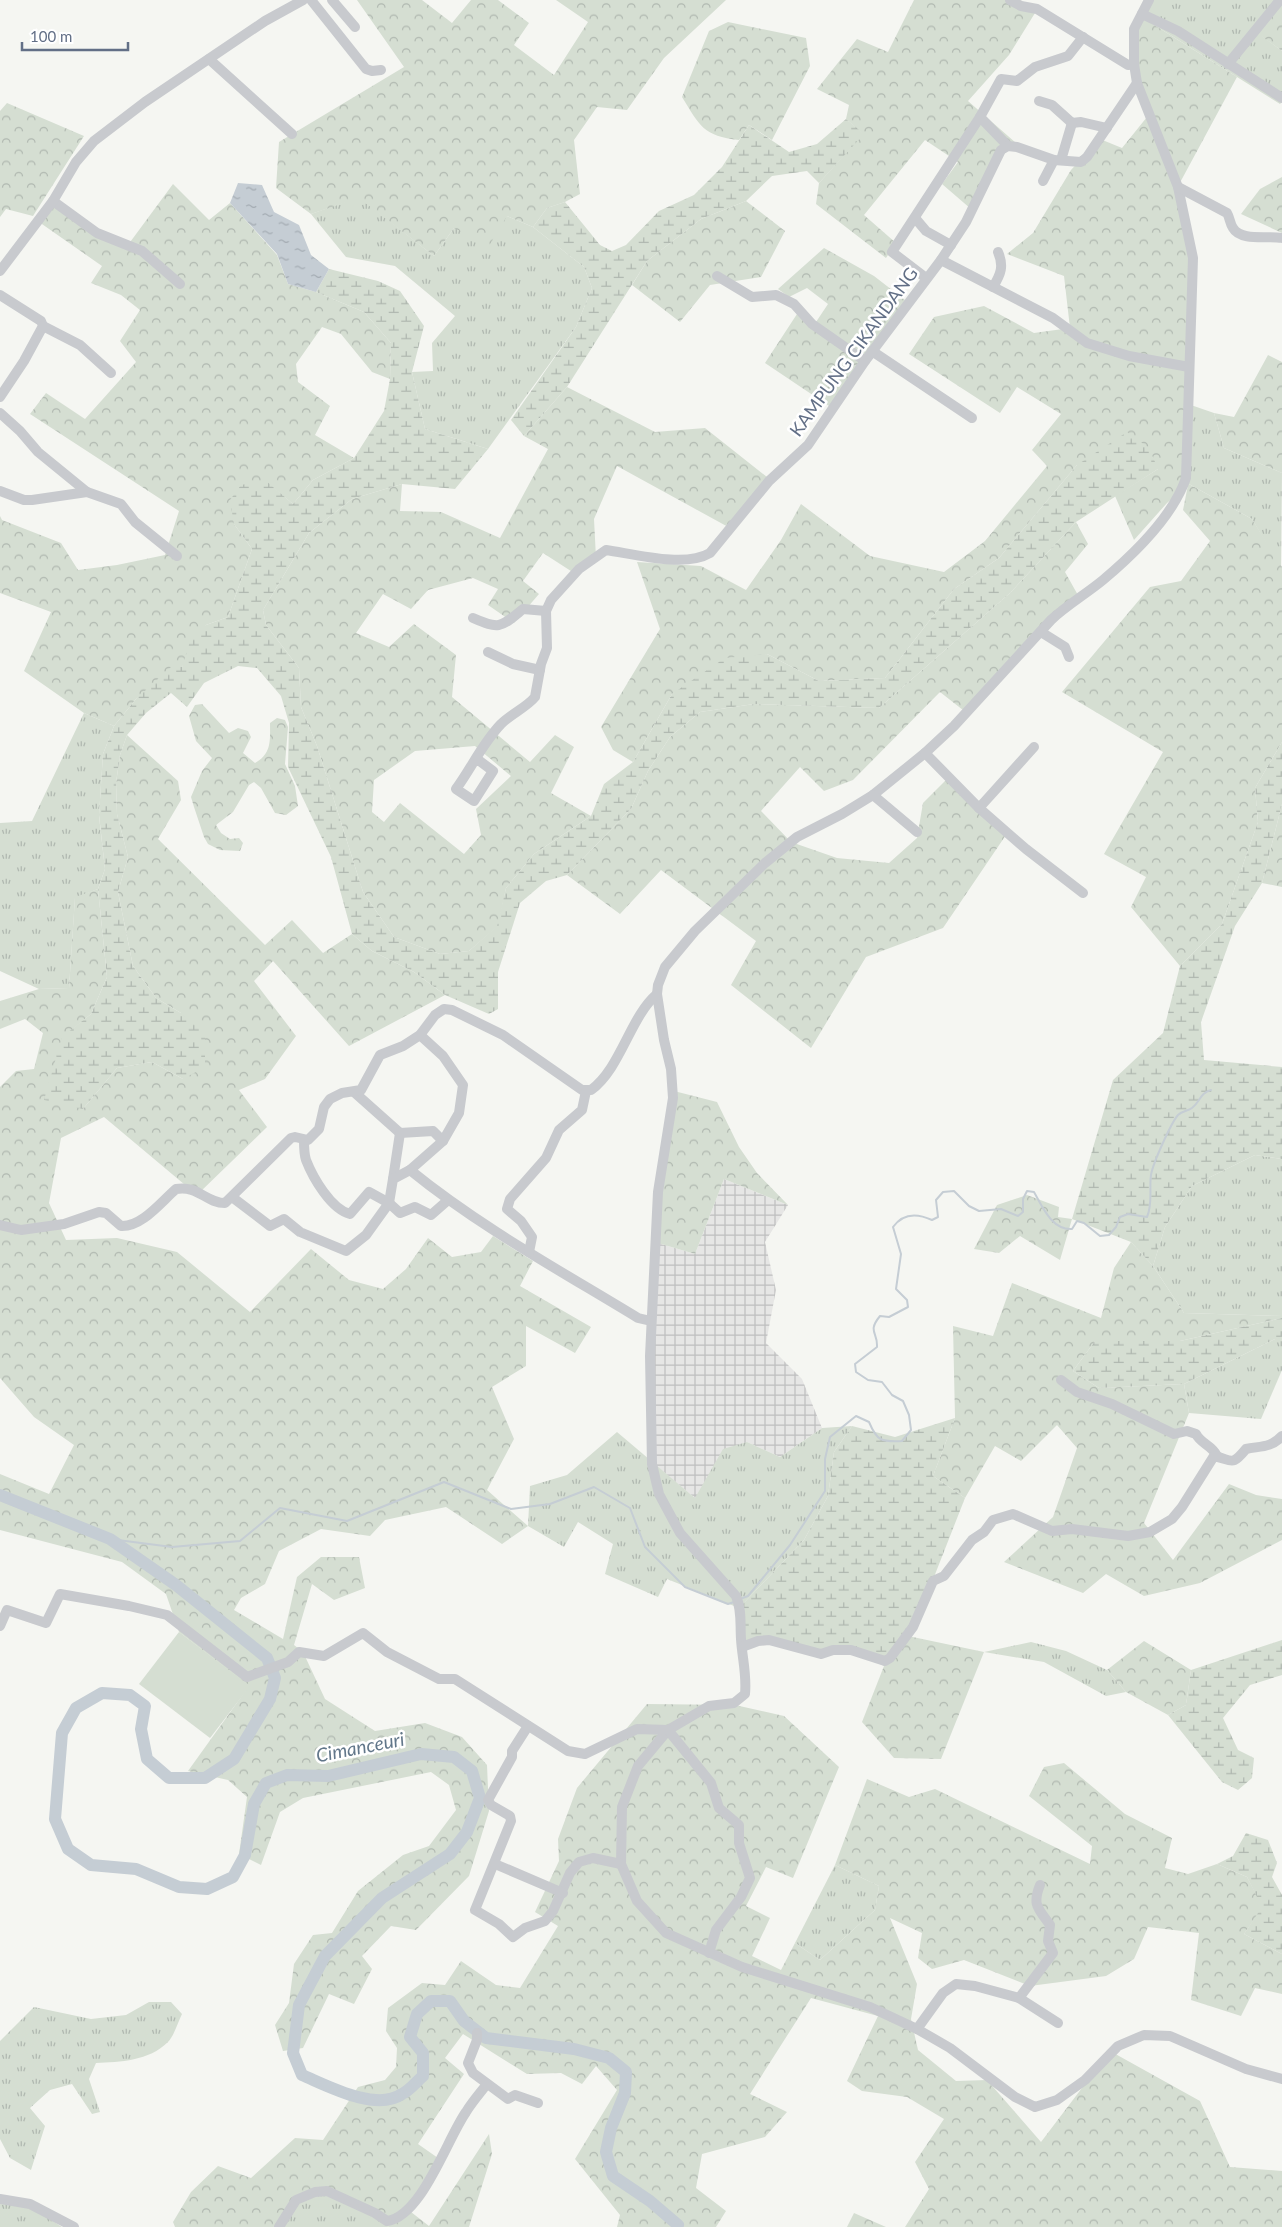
<svg xmlns="http://www.w3.org/2000/svg" width="1282" height="2227" font-family="Lato,sans-serif">
	<style>
		.industrial { fill: url(#industrial-grid) }
		.grass { fill: url(#grass-tufts) }
		.forest { fill: url(#forest-crowns); fill-rule: evenodd }
		.wetland { fill: url(#wetland-marsh) }
		.park { fill: #d5ded2 }
		.water { fill: url(#water-ripples) }
		.lines { fill: none; stroke-linecap: round; stroke-linejoin: round }
		.stream { stroke: #c5cdd4; stroke-width: 2 }
		.river { stroke: #c5cdd4; stroke-width: 12 }
		.minor { stroke: #c8cace; stroke-width: 10 }
		.labels { text-anchor: middle; stroke-width: 5; stroke-linejoin: round; paint-order: stroke }
		.street-label { font-size: 18px; fill: #626f86; stroke: #fff }
		.water-label { font-size: 19px; font-style: italic; fill: #62778a; stroke: #fff }
	</style>
	<defs>
		<pattern id="industrial-grid" width="8" height="8" patternUnits="userSpaceOnUse" patternTransform="scale(1.25)"><rect width="8" height="8" fill="#e6e6e5"/><path d="M0 4h8M4 0v8" fill="none" stroke="#bebfbf"/></pattern>
		<pattern id="grass-tufts" width="24" height="20" patternUnits="userSpaceOnUse" patternTransform="scale(1.25)"><rect width="24" height="20" fill="#d5ded2"/><path d="M3 7l-1-3M5 7V3M7 7l1-3M15 17l-1-3M17 17v-4M19 17l1-3" fill="none" stroke="#b0b8b0"/></pattern>
		<pattern id="forest-crowns" width="20" height="18" patternUnits="userSpaceOnUse" patternTransform="scale(1.25)"><rect width="20" height="18" fill="#d5ded2"/><path d="M2 6a3 3 0 1 1 6 0M12 15a3 3 0 1 1 6 0" fill="none" stroke="#b0b8b0"/></pattern>
		<pattern id="wetland-marsh" width="20" height="14" patternUnits="userSpaceOnUse" patternTransform="scale(1.25)"><rect width="20" height="14" fill="#d5ded2"/><path d="M1 5h8M5 5V1M11 12h8M15 12V8" fill="none" stroke="#b0b8b0"/></pattern>
		<pattern id="water-ripples" width="26" height="14" patternUnits="userSpaceOnUse" patternTransform="scale(1.25)"><rect width="26" height="14" fill="#c5cdd4"/><path d="M2 4q2-2 4 0t4 0M15 11q2-2 4 0t4 0" fill="none" stroke="#a3abb2"/></pattern>
	</defs>
	<rect width="100%" height="100%" fill="#f5f6f2"/>
	<path class="industrial" d="M724 1179 788 1205 765 1242 776 1290 766 1343 802 1379 822 1428 780 1457 747 1442 695 1498 648 1459 658 1243 695 1254Z"/>
	<g class="grass">
		<path d="M1148 0H1281L1258 33 1282 51V102L1280 104 1140 16Z"/>
		<path d="M359 197 434 256 454 228 507 216 533 227 584 267 592 288 576 327 488 449 425 429 412 372 433 371 432 343 455 316 395 266 346 257 311 214Z"/>
		<path d="M1188 404 1214 413 1224 448 1282 473 1281 568 1252 519 1189 484Z"/>
		<path d="M84 713 114 726 103 754 99 816 105 869 98 889 75 898 69 988 39 989 0 971V823L32 821Z"/>
		<path d="M1255 1155 1282 1159V1316L1184 1313 1153 1266 1165 1227 1192 1186Z"/>
		<path d="M1275 1339H1282V1370L1261 1419 1189 1413 1184 1384Z"/>
		<path d="M852 1426 834 1452 828 1496 804 1540 739 1608 667 1579 658 1597 605 1574 613 1544 578 1522 564 1547 528 1526 530 1486 567 1475 617 1432 695 1498 723 1449 747 1442 780 1457 822 1428Z"/>
		<path d="M1031 1642 1066 1651 1107 1670 1126 1692 1106 1696 1044 1662 984 1652Z"/>
		<path d="M835 1865 879 1886 875 1910 820 1960 795 1943Z"/>
		<path d="M149 2002H171L182 2014C178 2022 174 2036 168 2042 149 2061 120 2062 96 2063L89 2079 100 2112 92 2114 72 2084 50 2090 30 2108 45 2126 31 2170 10 2158 0 2139V2041L34 2007 91 2019 126 2015Z"/>
		<path d="M327 2189 389 2227H276L296 2198Z"/>
		<path d="M16 2197 62 2227H0V2202Z"/>
	</g>
	<g class="forest">
		<path d="M357 0H422L452 23 471 0H498L529 23 514 45 554 75 588 22 556 0H726L664 58 627 110 597 107 574 140 580 194 565 202 547 208 533 227 507 216 489 246 454 228 434 256 359 198 311 214 276 188 279 142 404 67Z"/>
		<path d="M914 0H1010L1035 13 1009 55 968 101 1016 143 986 171 971 209 942 184 958 162 925 140 864 215 896 243 886 258 816 204 819 183 863 134 846 119 849 105 817 89 857 39 888 52Z"/>
		<path d="M1282 0V51L1257 33Z"/>
		<path d="M1140 16 1237 77 1176 190 1194 262 1189 484 1252 519 1282 567V742L1255 788 1258 822 1222 924 1180 966 1131 907 1146 877 1104 854 1163 752 1062 692 1150 587 1181 581 1210 541 1183 510 1188 485 1167 503 1134 540 1115 496 1158 469 1077 465 999 558 954 589 885 678 819 681 767 654 672 694 633 762 613 750 601 727 660 629 637 562 701 566 746 590 781 540 801 504 870 556 944 572 985 541 1047 466 1032 450 1061 414 1017 387 1000 413 909 354 934 317 984 306 1034 333 1070 328 1064 276 1007 254 1033 233 1071 170 1100 139 1122 148 1147 117 1132 80Z"/>
		<path d="M728 22 806 38 810 66 772 140 749 125 739 140C703 136 700 126 682 97L709 31Z"/>
		<path d="M7 103 84 136 33 216 6 209 0 217V111Z"/>
		<path d="M1282 177V233L1241 214 1260 189Z"/>
		<path d="M173 184 209 220 230 203 277 255 288 284 316 292 364 312 391 343 390 379 372 372 341 334 322 327 296 364 298 382 330 406 315 435 354 458 313 480 293 504 265 481 234 524 252 549 228 617 206 625 182 667 136 699 114 726 84 713 24 671 51 612 0 593V516L2 520 61 543 78 570 117 565 165 555 179 511 30 414 46 393 85 419 136 362 120 341 140 310 121 295 91 283 102 266 39 222 53 200 125 249Z"/>
		<path d="M746 201 785 231 761 277 710 285 680 322 632 285 647 261 701 219Z"/>
		<path d="M824 248 874 276 905 300 832 408 765 363 797 314 814 325 828 304 807 288 789 297 778 289Z"/>
		<path d="M1268 355 1282 362V473L1224 448 1214 413 1234 417Z"/>
		<path d="M567 387 655 432 705 428 772 481 730 528 617 466 594 519 596 558 574 573 543 553 523 581 539 594 514 623 488 605 498 589 473 578 428 590 411 609 383 594 356 633 389 647 414 624 456 655 452 697 530 762 555 735 574 747 551 793 591 816 534 854 506 888 498 926 469 951 440 954 394 937 363 892 317 746 301 707 299 668 266 625 263 610 309 533 352 499 402 484 400 511 441 512 500 538 548 449 524 436ZM475 746 511 776 476 809 481 835 464 854 400 803 384 822 372 812 374 780 415 751Z"/>
		<path d="M1076 522 1088 544 1065 572 1079 597 968 714 940 692 853 780 824 791 800 767 761 811 791 842 837 858 889 863 917 838 923 803 949 777 1008 832 943 928 866 957 811 1048 731 985 756 941 661 870 620 914 567 875 631 809 648 771 670 737 700 712 754 704 879 708 1010 593Z"/>
		<path d="M202 704 229 733 238 728 248 731 251 737 243 753 255 763C272 754 270 740 270 723L277 718 285 720 288 727 285 764 295 786 298 806 286 815 275 813 261 788 254 782 249 785 233 812 216 825 221 833 230 839 239 838 243 843 240 851 220 850 208 844 204 837 194 807 191 797 202 771 212 758 196 741 189 716 195 705Z"/>
		<path d="M127 735 178 781 181 800 158 839 265 945 292 920 323 953 352 934 372 951 414 972 445 995 349 1046 273 961 254 981 296 1036 265 1079 239 1090 267 1127 197 1195 104 1117 61 1138 49 1203 66 1240 117 1238 177 1252 250 1312 311 1249 349 1280 383 1289 406 1269 428 1238 452 1257 481 1252 493 1236 533 1261 520 1286 591 1327 575 1353 526 1326V1366L492 1387 514 1439 487 1490 528 1526 502 1544 446 1507 385 1520 370 1536 321 1529 279 1551 265 1584 241 1598 234 1610 283 1639 297 1577 321 1557H359L365 1588 334 1600 312 1584 294 1645 303 1652 325 1699 375 1731 425 1723 462 1737 487 1765 489 1811 469 1876 416 1930 391 1926 362 1956 372 1969 354 2004 329 1994 303 2048 283 2051 275 2025 289 2003 294 1964 313 1935 332 1933 358 1891 403 1855 429 1846 456 1810 449 1785 431 1772 303 1798 280 1812 261 1865 239 1854 247 1797 228 1780 188 1771 249 1686 179 1632 166 1594 122 1562 0 1530V1474L49 1494 74 1445 34 1417 0 1378V1087L16 1071 34 1069 43 1033 25 1019 0 1029V1001L39 989 69 988 75 897 98 889 107 977 91 1014 62 1038 83 1109 117 1068 152 1062 183 1079 181 1013 156 998 133 966 118 892 128 857 117 814 116 783 120 755Z"/>
		<path d="M1282 804V887L1262 883Z"/>
		<path d="M674 1091 717 1102 739 1147 757 1173 788 1205 724 1179 695 1254 658 1243 659 1166Z"/>
		<path d="M1027 1195 1059 1207 1058 1217 1072 1219 1060 1260 1020 1236 999 1253 974 1249 997 1205Z"/>
		<path d="M1131 1242 1153 1266 1184 1313 1282 1316V1318L1180 1341H1095L1073 1371 1099 1388 1184 1384 1189 1413 1144 1523 1173 1560 1229 1484 1256 1495 1282 1499V1540L1200 1583 1144 1596 1106 1574 1083 1593 1004 1562 1053 1517 1077 1448 1057 1425 1021 1461 995 1446 965 1498 933 1476 955 1418 953 1326 993 1336 1012 1283 1101 1318 1114 1268Z"/>
		<path d="M908 1636 984 1652 941 1759 894 1758 862 1722 884 1666Z"/>
		<path d="M1144 1641 1191 1670 1186 1705 1168 1715 1126 1692 1107 1670Z"/>
		<path d="M647 1704 735 1705 784 1716 839 1767 793 1878 766 1867 746 1906 770 1918 752 1956 781 1970 795 1943 820 1960 875 1910 879 1886 835 1865 867 1779 909 1797 935 1789 1090 1864 1092 1846 1029 1796 1044 1767 1064 1763 1125 1814 1172 1838 1165 1868 1188 1874 1217 1864 1247 1877 1263 1907 1244 1934 1282 1954V1994L1255 1988 1241 2016 1191 2000 1199 1933 1148 1927 1134 1959 1106 1976 1030 1986 964 1960 932 1969 918 1958 922 1933 890 1918 917 1984 911 2019 918 2050 956 2081 987 2080 1041 2142 1110 2051 1200 2101 1230 2167 1282 2171V2227H905L929 2189 915 2162 944 2119 907 2097 862 2091 847 2081 878 2016 811 1998 750 2094 787 2112 765 2137 702 2154 696 2188 726 2211 716 2227H617L620 2215 575 2159 617 2090 596 2066 582 2084 561 2073 527 2074 463 2034 445 2058 464 2074 418 2144 438 2158 411 2212 429 2226 489 2134 492 2154 469 2227H389L327 2189 296 2198 276 2227H175L173 2222 191 2192 218 2166 251 2178 295 2138 323 2140 358 2087 385 2080 396 2067 397 2048 386 2031 388 2008 422 1983 445 1985 461 1961 496 1985 520 1988 558 1926 535 1912 559 1861 558 1839 577 1788Z"/>
		<path d="M854 2213 886 2227H847Z"/>
	</g>
	<g class="wetland">
		<path d="M846 119 864 134 819 183 807 171 772 176 746 201 701 219 647 261 567 387 524 436 511 420 576 327 592 288 584 267 533 227 547 208 565 202 600 245 612 251 626 245 659 211 694 195 722 167 749 125 789 152 817 144Z"/>
		<path d="M329 269 378 281 400 291 424 326 412 372 425 429 488 449 455 489 402 484 352 499 309 533 263 610 266 625 299 668 301 707 317 746 363 892 394 937 440 954 469 951 497 926 506 888 534 854 591 816 604 784 633 762 672 694 725 658 767 654 819 681 885 678 954 589 999 558 1077 465 1127 432 1149 448 1158 469 1076 522 1010 593 879 708 754 704 700 712 670 737 648 771 631 809 567 875 546 881 520 903 498 972V1009L489 1014 445 995 414 972 372 951 352 934 331 857 288 767 289 723 281 696 257 668 238 666 204 683 187 707 171 693 146 713 127 735 120 755 116 783 117 814 128 857 118 892 133 966 156 998 181 1013 205 1034V1067L183 1079 152 1062 117 1068 83 1109 44 1100 62 1037 91 1014 107 977 98 889 105 869 99 815 103 754 114 726 136 699 171 667H182L192 634 206 625 228 617 252 549 234 524 230 500 241 485 265 480 293 504 313 480 354 458 384 411 390 379 391 343 364 312 316 292Z"/>
		<path d="M1282 742V804L1262 883 1235 926 1201 1022 1204 1060 1282 1067V1159L1255 1155 1192 1186 1165 1227 1153 1266 1131 1242 1072 1219 1113 1080 1163 1033 1180 966 1222 924 1258 822 1255 788Z"/>
		<path d="M1282 1318V1339H1275L1184 1384 1099 1388 1073 1371 1095 1341H1180Z"/>
		<path d="M955 1418 933 1476 965 1498 934 1577 908 1636 884 1666 850 1648 815 1656 765 1642 743 1649 739 1608 804 1540 828 1496 834 1452 852 1426 895 1437Z"/>
		<path d="M1282 1640V1675L1250 1685 1223 1718 1238 1750 1254 1758 1252 1778 1238 1790 1222 1782 1168 1715 1186 1705 1191 1670Z"/>
		<path d="M1246 1833 1268 1840 1277 1863 1272 1877 1282 1895V1954L1244 1934 1262 1907 1247 1877 1217 1864 1233 1856Z"/>
	</g>
	<path class="park" d="M179 1632 250 1686 210 1738 139 1684Z"/>
	<path class="water" d="M238 183 262 185 274 212 299 225 311 255 329 269 316 292 288 284 277 254 230 203Z"/>
	<g class="lines">
		<g class="stream">
			<path d="M110 1539 172 1547 240 1541 280 1508 347 1521 444 1482 511 1509 550 1504 594 1487 630 1508 645 1547 685 1587 728 1604 734 1602"/>
			<path d="M740 1599 748 1596 790 1545 825 1491V1459L830 1437 856 1416 869 1422C877 1441 881 1442 902 1441L911 1430 909 1415 903 1401 892 1395 882 1382 868 1380 856 1372 855 1364 877 1347C878 1332 867 1332 880 1316L889 1317 908 1307 907 1300 896 1289 901 1254 893 1227C903 1213 917 1213 932 1220L938 1217 936 1200 943 1192 954 1191 969 1206 979 1211 1001 1209 1018 1216 1023 1212V1199L1027 1191 1034 1192C1043 1208 1052 1230 1072 1229L1077 1221 1084 1223 1100 1236 1109 1235 1116 1227 1120 1217 1128 1214 1147 1217C1153 1204 1149 1188 1151 1175 1153 1163 1171 1123 1178 1115 1182 1111 1188 1111 1192 1108 1200 1102 1200 1093 1211 1090"/>
		</g>
		<path class="river" d="M0 1495 110 1539 176 1585 267 1658 275 1678 270 1699 234 1759 205 1778H169L147 1759 141 1729 145 1706 130 1695 102 1693 76 1708 62 1733 55 1819 68 1849 91 1865 136 1869 179 1887 207 1889 233 1877 245 1855 254 1804 266 1783 287 1775 328 1776 421 1754 454 1757 472 1771 480 1798 467 1832 450 1854 382 1898 325 1956 299 2005 293 2053 302 2075C328 2086 376 2112 402 2094 410 2090 416 2082 423 2076V2053L410 2037 417 2014 431 2001H450L464 2021 486 2038 574 2049 609 2058 626 2072 625 2093 611 2128 606 2152 613 2176 650 2201 678 2225 677 2227"/>
		<g class="minor">
			<path d="M311 0 366 69 372 71 381 70"/>
			<path d="M332 0 355 27"/>
			<path d="M1010 0 1021 6 1037 9 1128 65 1134 64"/>
			<path d="M1149 0 1134 29V64L1137 83 1178 187 1193 258 1186 478C1173 516 1134 554 1103 580 1086 594 1067 605 1051 620L954 726 925 753 873 795 842 814 797 837 765 863 695 931 665 967 658 985 657 994 664 1040 671 1069 673 1098 658 1192 650 1356 652 1464 659 1494 680 1533 736 1596C742 1610 740 1624 741 1639 742 1657 747 1675 745 1694L734 1703 709 1706 668 1730 638 1766 622 1807 621 1864 637 1901 666 1933 742 1967 870 2007 917 2029 950 2048 1015 2097 1035 2107 1057 2100 1085 2080 1118 2046 1144 2035 1170 2036 1246 2069 1282 2079"/>
			<path d="M1142 14 1178 31 1282 98"/>
			<path d="M209 59 292 134"/>
			<path d="M1228 64 1280 0"/>
			<path d="M1039 101 1052 105 1072 123 1081 122 1107 128"/>
			<path d="M1008 146 980 117 1001 79 1017 81 1035 67 1068 56 1083 37"/>
			<path d="M1061 160 1072 123"/>
			<path d="M1043 181 1054 160"/>
			<path d="M1178 187 1227 213C1230 218 1230 224 1233 228 1241 242 1270 235 1282 238"/>
			<path d="M53 201 97 233 142 251 180 284"/>
			<path d="M915 218 926 231 951 245"/>
			<path d="M941 260 1053 318 1087 343 1129 356 1189 367"/>
			<path d="M0 271 53 201 76 162 94 141 145 102 265 21 303 0"/>
			<path d="M717 276 752 297 776 295 794 304 812 324 865 361"/>
			<path d="M926 278 892 252 980 117"/>
			<path d="M993 287C1001 274 1004 266 998 252"/>
			<path d="M0 295 41 321 43 326 24 361 0 397"/>
			<path d="M43 326 80 345 111 373"/>
			<path d="M872 351 972 418"/>
			<path d="M0 413 20 431 38 452 87 492"/>
			<path d="M0 491 24 500H32L87 492 121 504 135 522 177 556"/>
			<path d="M473 618C500 630 501 627 523 609L546 611"/>
			<path d="M1041 632 1065 647 1069 657"/>
			<path d="M488 652 513 664 540 670"/>
			<path d="M925 753 979 808 1026 849 1083 893"/>
			<path d="M477 759 493 771 474 801 456 789C472 767 482 744 501 724 511 714 527 707 535 697L541 664 547 648 546 611 551 600 579 569 606 550C634 554 685 568 710 553L769 481 808 445 865 361 941 260 966 222 1001 150 1008 146 1017 147 1054 160 1081 162 1087 157 1137 83"/>
			<path d="M873 795 917 832"/>
			<path d="M979 808 1034 747"/>
			<path d="M420 1035 443 1056 463 1085 459 1113 443 1141 410 1170C480 1227 561 1271 638 1318L651 1321"/>
			<path d="M354 1092 400 1133 433 1131 443 1141"/>
			<path d="M304 1140C304 1146 304 1154 306 1160 313 1178 331 1209 350 1214L369 1192 389 1203 400 1213 415 1207 431 1215 447 1201"/>
			<path d="M393 1179 400 1133"/>
			<path d="M232 1197 270 1226 284 1219 300 1232 346 1251 366 1235 389 1203 393 1179 410 1170"/>
			<path d="M0 1225 21 1230 64 1224 99 1212 106 1213 121 1226C142 1227 161 1202 176 1189 198 1185 206 1203 225 1203L291 1138 295 1137 308 1140 319 1129 324 1107 330 1099 342 1093 361 1090 380 1055 403 1046 420 1035 435 1015 444 1009 452 1010 503 1035 582 1090H591C621 1068 630 1017 657 994"/>
			<path d="M529 1252 532 1237 521 1221 507 1209 510 1199 546 1158 559 1130 582 1110 586 1091"/>
			<path d="M1061 1380 1077 1392 1112 1404 1174 1434 1187 1431 1196 1434C1201 1444 1212 1445 1217 1456"/>
			<path d="M0 1626 7 1610 46 1623 60 1594 129 1606 167 1615 247 1677 288 1662 299 1652 324 1656 363 1633 387 1652 439 1679H455L568 1751 585 1754 637 1729 668 1730 711 1783 719 1808 739 1825V1843L750 1878 741 1897 716 1930 709 1953"/>
			<path d="M742 1647 758 1641 769 1640 821 1654 833 1650H851L885 1661 890 1658 913 1627 933 1581 944 1576 972 1540 984 1532 993 1520 1013 1514 1052 1531 1072 1529 1128 1536 1150 1532 1172 1519 1182 1507 1214 1456C1233 1460 1231 1467 1246 1449 1260 1446 1271 1448 1282 1436"/>
			<path d="M528 1726 512 1751V1757L488 1800 491 1805 510 1816 511 1821 475 1910 499 1924 513 1937 525 1928 545 1921 553 1911 570 1873 579 1862 593 1858 621 1864"/>
			<path d="M495 1864 563 1893"/>
			<path d="M1019 1998 1053 1953 1048 1941 1050 1925C1038 1908 1032 1905 1040 1885"/>
			<path d="M917 2029 943 1993 956 1984 975 1986 1019 1998 1058 2023"/>
			<path d="M477 2033V2040L468 2063 473 2073 508 2099 515 2095 538 2103"/>
			<path d="M0 2199 30 2204 74 2227"/>
			<path d="M279 2227 296 2200 315 2192 327 2191 375 2213 387 2221C422 2216 447 2139 466 2112 472 2102 480 2093 487 2084"/>
		</g>
	</g>
	<g class="labels">
		<g class="street-label">
			<text transform="translate(854 352) rotate(-54)" y="6">KAMPUNG CIKANDANG</text>
		</g>
		<g class="water-label">
			<text transform="translate(360 1747) rotate(-11)" y="7">Cimanceuri</text>
		</g>
	</g>
	<path d="M22 42v8h106v-8" fill="none" stroke="#626f86" stroke-width="2.5"/>
	<text x="30" y="42" font-size="15" fill="#626f86" stroke="#ffffff" stroke-width="4" paint-order="stroke">100 m</text>
</svg>
